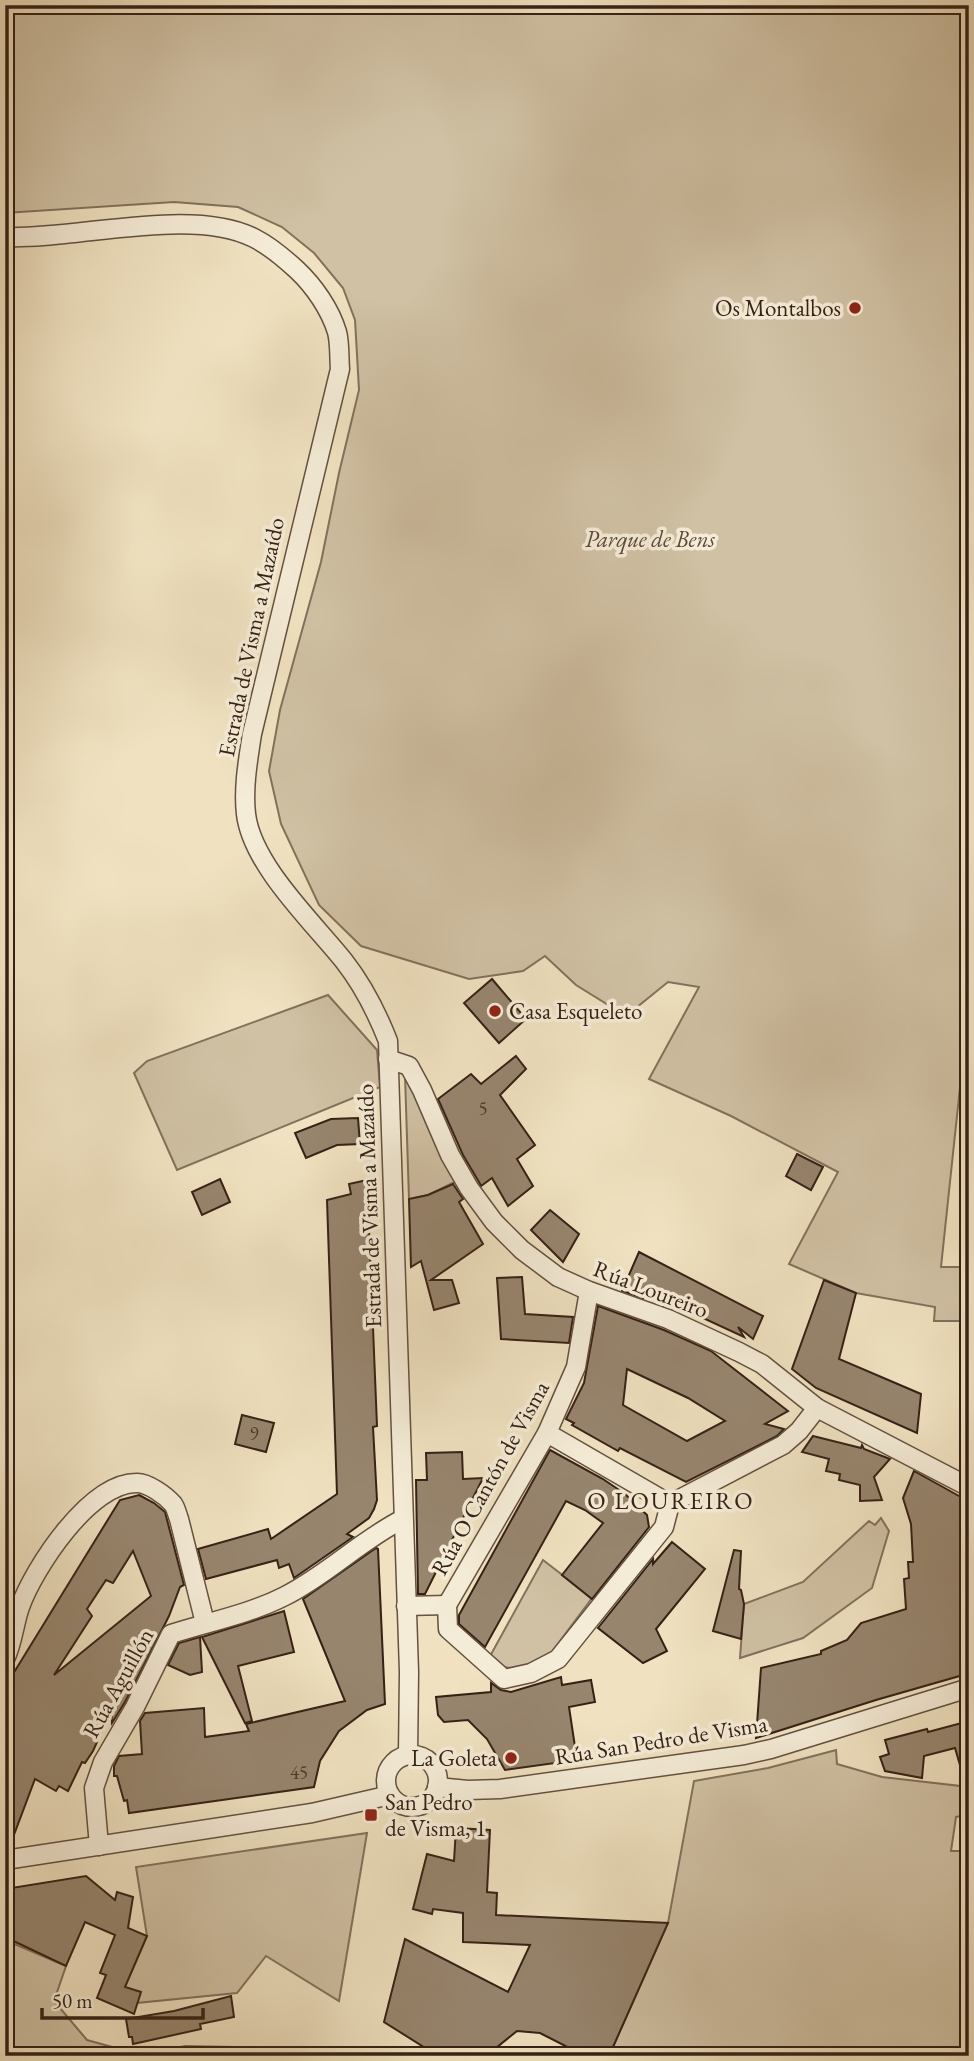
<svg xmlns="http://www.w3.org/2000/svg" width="974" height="2061" font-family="'EB Garamond',serif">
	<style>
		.green { fill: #d0c1a4; stroke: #83715c; stroke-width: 2 }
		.building { fill: #97856e; stroke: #362115; stroke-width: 2; fill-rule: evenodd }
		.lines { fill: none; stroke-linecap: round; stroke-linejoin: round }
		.minor-casing { stroke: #645140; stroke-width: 21 }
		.minor { stroke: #f5ecd7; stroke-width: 18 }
		.poi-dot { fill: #8f2418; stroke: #f5ecd7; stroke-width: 2.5 }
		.labels { text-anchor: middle; stroke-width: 7; stroke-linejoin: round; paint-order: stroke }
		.number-label { font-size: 19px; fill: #4e3a2b }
		.poi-label { font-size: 23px; fill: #362115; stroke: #f5ecd7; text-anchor: end }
		.park-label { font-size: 23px; font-style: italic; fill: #5c4939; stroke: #f5ecd7 }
		.street-label { font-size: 23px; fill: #362115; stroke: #f5ecd7 }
		.neighbourhood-label { font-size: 24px; letter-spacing: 2px; fill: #362115; stroke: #f5ecd7 }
	</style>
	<rect width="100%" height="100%" fill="#f0e2c1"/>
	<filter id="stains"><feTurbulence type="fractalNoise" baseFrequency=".00286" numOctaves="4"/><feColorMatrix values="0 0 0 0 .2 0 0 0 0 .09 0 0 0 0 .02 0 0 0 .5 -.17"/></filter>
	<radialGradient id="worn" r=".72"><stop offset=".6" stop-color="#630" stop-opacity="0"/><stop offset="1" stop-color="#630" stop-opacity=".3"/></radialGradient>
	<g class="green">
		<path d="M5 5H969V1054L963 1059 941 1267H969V1321H934L935 1307 856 1293 789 1264 838 1172 731 1116 649 1079 699 987 668 982 626 1016 576 985 545 956 523 971 469 979 361 946 319 905 281 824 269 771 280 710 321 562 339 473 359 390 355 320 343 288 314 253 282 227 238 207 174 202 5 213Z"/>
		<path d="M328 995 377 1050 380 1087 177 1170 134 1073 147 1061Z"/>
		<path d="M405 1076 459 1180 428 1195 409 1199Z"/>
		<path d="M881 1518 889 1531 872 1588 803 1638 740 1658 744 1604 803 1582 869 1521 875 1525Z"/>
		<path d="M543 1560 592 1598 548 1657 517 1669 498 1666 489 1658Z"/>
		<path d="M836 1750 837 1764 882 1777 969 1787V1815L956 1817 951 1851H969V2056H609L668 1923 694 1781 768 1768Z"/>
		<path d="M367 1833 339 2001 266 1956 237 1993 116 2005 147 1936 136 1867Z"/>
		<path d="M5 1940 66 1966 54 2001 87 2040 141 2055 185 2046 235 2047V2056H5Z"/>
	</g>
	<g class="building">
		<path d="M492 979 526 1019 499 1043 464 1003Z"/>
		<path d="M516 1056 526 1069 500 1095 535 1145 517 1159 533 1186 508 1206 492 1178 481 1186 479 1182 463 1155 438 1099 471 1074 481 1084Z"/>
		<path d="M358 1118 360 1144 337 1145 306 1158 295 1133 331 1119Z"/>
		<path d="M797 1154 823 1167 811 1190 786 1176Z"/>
		<path d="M220 1179 230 1202 202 1215 192 1192Z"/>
		<path d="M367 1180 377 1426 373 1427 377 1500 374 1509 369 1518 347 1534 353 1537 294 1578 289 1564 279 1568 277 1560 206 1579 198 1549 268 1529 271 1539 337 1494 327 1200 351 1194 349 1184Z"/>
		<path d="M453 1184 463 1199 459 1202 483 1244 431 1280H452L459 1303 434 1310 421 1261 411 1267 409 1199 428 1195Z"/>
		<path d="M550 1210 579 1234 563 1262 531 1230Z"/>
		<path d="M639 1252 763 1316 753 1339 738 1327 744 1337 647 1292 643 1298 622 1291Z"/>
		<path d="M522 1277 525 1314 573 1317 569 1343 501 1339 497 1278Z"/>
		<path d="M824 1280 856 1293 839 1359 921 1394 917 1433 816 1388 792 1369Z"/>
		<path d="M598 1306 664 1330 711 1351 788 1411 765 1424 784 1429 777 1436 686 1482 620 1448 618 1451 572 1425 574 1423 566 1419 584 1383ZM627 1369 688 1398 725 1421 687 1441 623 1405Z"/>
		<path d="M242 1415 274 1423 266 1452 235 1444Z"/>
		<path d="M813 1436 861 1448 862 1445 864 1449 890 1459 874 1477 882 1500 860 1501V1485L839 1480 840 1474 826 1471 829 1459 802 1452Z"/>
		<path d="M550 1450 603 1479 625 1494 647 1515 649 1527 592 1599 562 1575 603 1523 585 1510 566 1501 485 1647 459 1624V1615Z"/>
		<path d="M462 1452 463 1479 483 1478 425 1594H418L416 1480H427L426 1453Z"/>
		<path d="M914 1471 968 1501 969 1669 963 1675 876 1700 756 1738 761 1668 821 1654V1651L847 1640 861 1623 906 1609 904 1579 909 1578 908 1562H913L911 1524 903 1498Z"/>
		<path d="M139 1495 154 1503 165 1512 184 1585 180 1587 169 1616 125 1702 112 1723 111 1711 93 1751 85 1763 82 1762 68 1791 59 1786 56 1791 35 1779 9 1848H5V1687L120 1500ZM133 1551 151 1596 54 1675 92 1616 87 1609 106 1580 113 1583Z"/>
		<path d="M672 1542 705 1569 656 1629 667 1651 643 1663 598 1628 653 1559V1564Z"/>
		<path d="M376 1548 378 1549 385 1704 367 1710 339 1731 320 1761 314 1787 129 1813 127 1800 124 1801 117 1776H114V1766L119 1756 142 1754 140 1721 145 1713 204 1708 205 1737 249 1731 246 1724 345 1701 303 1599Z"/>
		<path d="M734 1550 741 1551 739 1589 741 1590 744 1604 741 1639 713 1631Z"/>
		<path d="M284 1611 294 1652 238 1666 252 1721 245 1723 202 1637Z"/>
		<path d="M200 1637 202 1672 190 1675 168 1665 179 1643Z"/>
		<path d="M561 1677 562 1685 591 1680 595 1702 569 1707 577 1760 505 1770 487 1739 468 1720 444 1722 438 1715 436 1697 491 1692V1683L501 1690 511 1692Z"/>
		<path d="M969 1721V1778L964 1779 955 1748 924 1756 922 1778 885 1771 880 1757 889 1754 885 1740 927 1729 928 1732Z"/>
		<path d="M456 1828 490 1830 487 1892 497 1893 496 1915 668 1923 609 2056H585L540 2033 517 2031 486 2056H438L384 2022 405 1939 508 1992 530 1945 463 1942V1913L433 1909 432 1914 413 1909 427 1854 454 1861Z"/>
		<path d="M86 1876 115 1900 117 1892 133 1897 128 1928 147 1936 125 1987 141 1992 134 2014 97 1998 106 1975 100 1973 115 1935 85 1922 66 1966 5 1937V1889Z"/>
		<path d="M231 1996 234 2017 200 2024 201 2029 133 2044 132 2037H129L126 2019 174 2011Z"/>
	</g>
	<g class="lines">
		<defs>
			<g id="minor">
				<path d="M5 237C76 240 192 206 254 238 270 246 284 258 297 270 314 286 330 309 337 332 340 343 339 358 340 369L252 734C248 760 243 788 246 814 252 865 313 922 344 961 362 984 377 1013 388 1041L409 1672 408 1755"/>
				<path d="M388 1059 409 1066 422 1090 450 1155 469 1188 494 1222 522 1250 558 1277 589 1291 668 1319 739 1352 762 1364 817 1408 967 1486 969 1490"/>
				<path d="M547 1433 670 1504"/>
				<path d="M447 1605 448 1629 504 1679 531 1673 558 1659 664 1527 670 1504 783 1445 799 1431 817 1408"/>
				<path d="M447 1605 547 1433 576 1367 589 1291"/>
				<path d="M406 1606 447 1605"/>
				<path d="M5 1659C13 1643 14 1624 20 1607 34 1568 90 1482 137 1483 148 1483 165 1495 173 1504 176 1508 177 1514 179 1519L205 1623"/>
				<circle cx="412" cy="1781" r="26"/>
				<path d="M437 1787 468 1790 500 1789 744 1755 771 1749 969 1688"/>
				<path d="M99 1846 94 1788 103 1762 135 1707 171 1634C208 1622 250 1614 285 1596 327 1575 361 1540 403 1519"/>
				<path d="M5 1860 312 1813 390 1795"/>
			</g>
		</defs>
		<use href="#minor" class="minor-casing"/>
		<use href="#minor" class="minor"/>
	</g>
	<g class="poi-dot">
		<circle cx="855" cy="308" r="7"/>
		<circle cx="495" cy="1011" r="7"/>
		<circle cx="511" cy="1758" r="7"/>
		<rect x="364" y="1808" width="14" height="14" rx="3.5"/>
	</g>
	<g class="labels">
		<g class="number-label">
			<text x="483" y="1115">5</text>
			<text x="254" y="1440">9</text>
			<text x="299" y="1779">45</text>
		</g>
		<g class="poi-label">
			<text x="841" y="316">Os Montalbos</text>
			<text x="509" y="1019" text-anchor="start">Casa Esqueleto</text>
			<text x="497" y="1766">La Goleta</text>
			<text x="385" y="1810" text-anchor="start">San Pedro<tspan x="385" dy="26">de Visma, 1</tspan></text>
		</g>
		<g class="park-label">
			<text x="650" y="547">Parque de Bens</text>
		</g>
		<g class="street-label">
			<text transform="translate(251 637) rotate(-78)" y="8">Estrada de Visma a Mazaído</text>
			<text transform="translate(369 1206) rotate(-92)" y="8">Estrada de Visma a Mazaído</text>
			<text transform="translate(651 1289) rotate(21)" y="8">Rúa Loureiro</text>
			<text transform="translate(490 1478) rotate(-61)" y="8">Rúa O Cantón de Visma</text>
			<text transform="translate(118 1683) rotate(-61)" y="8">Rúa Aguillón</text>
			<text transform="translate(661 1740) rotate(-9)" y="8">Rúa San Pedro de Visma</text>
		</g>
		<g class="neighbourhood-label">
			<text x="671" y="1509">O LOUREIRO</text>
		</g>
	</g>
	<rect width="974" height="2061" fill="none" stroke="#f0e2c1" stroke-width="28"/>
	<rect x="7" y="7" width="960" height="2047" fill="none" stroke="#362115" stroke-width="3.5"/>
	<rect x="14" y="14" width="946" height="2033" fill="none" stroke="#362115" stroke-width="2"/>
	<path d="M42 2008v10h161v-10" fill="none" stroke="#362115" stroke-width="3.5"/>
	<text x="52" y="2008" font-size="21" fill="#362115" stroke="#f5ecd7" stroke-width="5" paint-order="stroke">50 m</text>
	<rect width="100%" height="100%" filter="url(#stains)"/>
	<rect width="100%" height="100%" fill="url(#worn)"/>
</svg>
